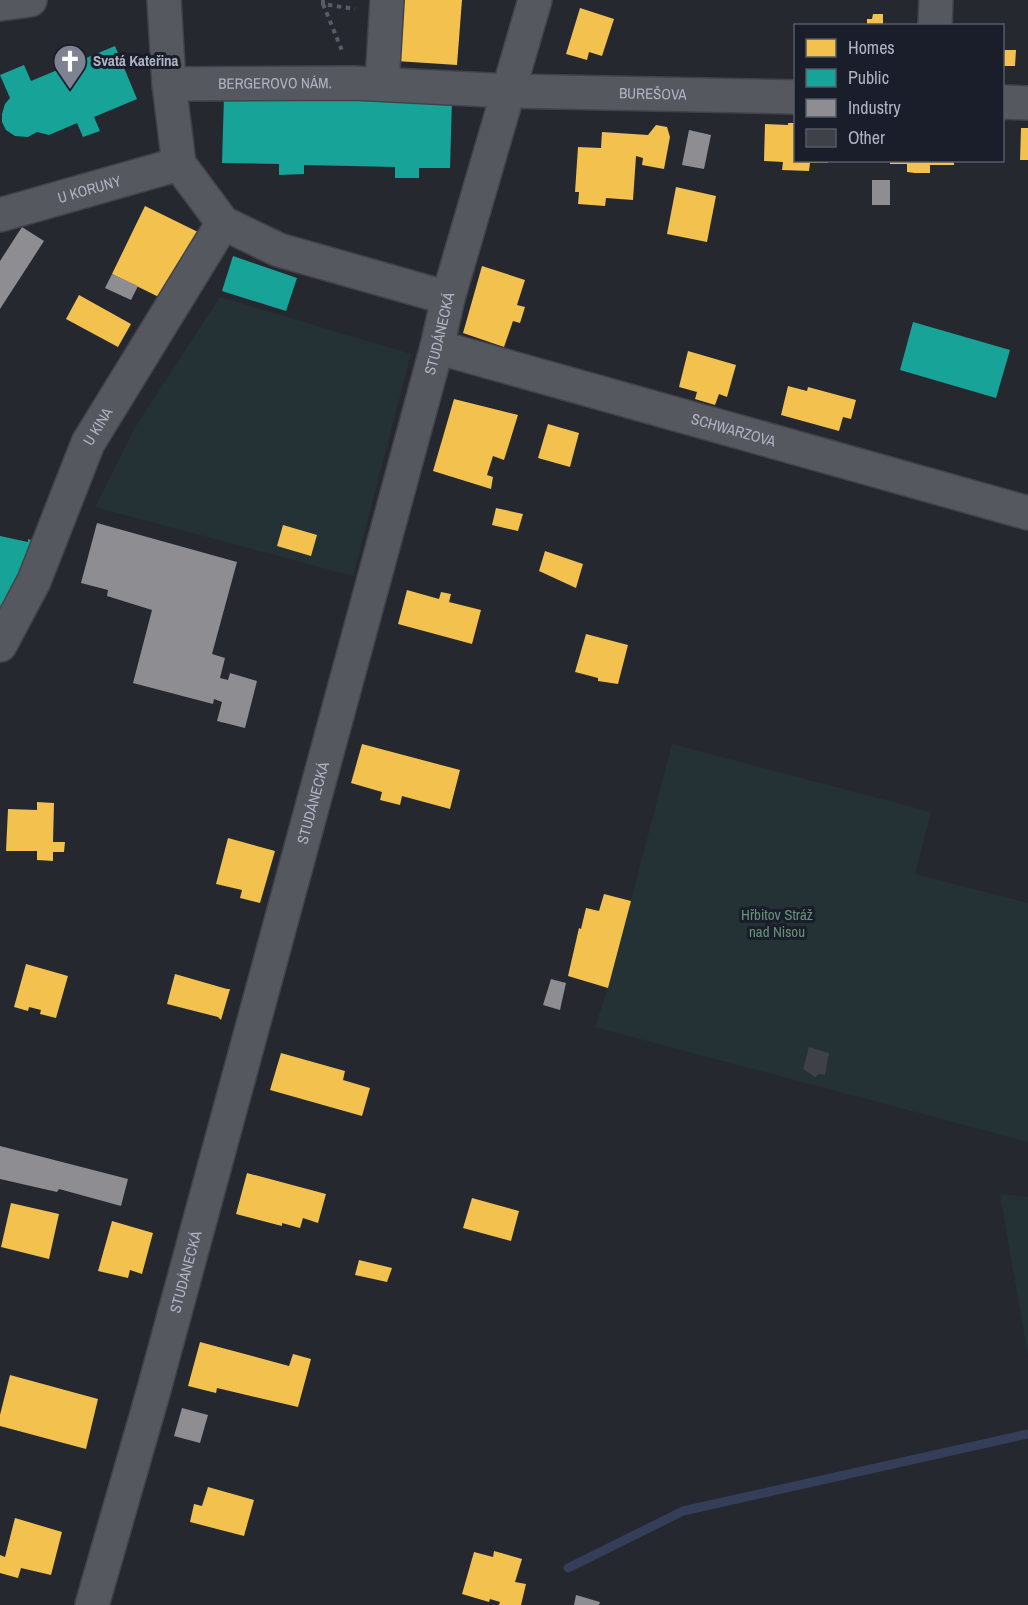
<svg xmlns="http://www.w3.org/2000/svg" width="1028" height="1605" font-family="'Archivo Narrow',sans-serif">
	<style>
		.green { fill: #243236 }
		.homes { fill: #f2c14e }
		.public { fill: #17a398 }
		.industry { fill: #8d8d92 }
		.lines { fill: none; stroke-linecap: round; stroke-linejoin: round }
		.stream { stroke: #353e58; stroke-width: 9 }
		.building { fill: #3e4148 }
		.minor-casing { stroke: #42434a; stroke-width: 36 }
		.path { stroke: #585b63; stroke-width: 4; stroke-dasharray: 4.5 4.5; stroke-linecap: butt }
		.minor { stroke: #55585f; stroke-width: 33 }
		.labels { text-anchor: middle; stroke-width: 6; stroke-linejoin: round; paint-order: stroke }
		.poi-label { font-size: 15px; font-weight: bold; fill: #afb3c3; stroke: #1a1e2a; text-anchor: start }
		.street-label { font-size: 15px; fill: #afb3c3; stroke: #1a1e2a }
		.park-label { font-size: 15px; fill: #689178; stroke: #1a1e2a }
	</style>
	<rect width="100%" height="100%" fill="#262830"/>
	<g class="green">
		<path d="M220 297 411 354 353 576 95 507 134 429Z"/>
		<path d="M672 744 931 812 915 874 1028 903V1142L595 1027 608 988Z"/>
		<path d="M1000 1194 1028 1197V1356Z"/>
	</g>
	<g class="homes">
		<path d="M401 0H462L457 65 396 61Z"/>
		<path d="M580 8 614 19 602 56 589 52 587 60 566 54Z"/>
		<path d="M873 14H883V26H867V19H872Z"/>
		<path d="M1002 50H1016L1015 66H1002Z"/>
		<path d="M788 123H796V160H828V163H810L809 171 782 170 783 162 764 161 765 124 788 125Z"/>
		<path d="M656 125 667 127 670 137 664 169 642 165 643 158 636 156 633 200 606 198 605 206 578 204 579 192H575L578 147 601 148 602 132 648 135Z"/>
		<path d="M1021 128H1028V160H1020Z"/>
		<path d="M890 160H954V165H930V173H915L907 172V164H890Z"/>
		<path d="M676 187 716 196 707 242 667 234Z"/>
		<path d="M145 206 200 233 167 301 112 274Z"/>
		<path d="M482 266 525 280 517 305 525 307 520 323 513 321 504 347 463 333Z"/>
		<path d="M79 295 131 324 118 347 66 319Z"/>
		<path d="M688 351 736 365 727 397 719 394 715 405 695 399 697 392 679 387Z"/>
		<path d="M788 386 807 391 808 387 856 400 851 419 843 417 839 431 781 415Z"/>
		<path d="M454 399 518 415 504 460 493 456 487 475 493 477 491 489 433 471Z"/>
		<path d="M548 424 579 433 570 467 538 458Z"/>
		<path d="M496 508 523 514 518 531 492 525Z"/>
		<path d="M283 525 317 535 311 556 277 546Z"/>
		<path d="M545 551 583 564 576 588 539 571Z"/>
		<path d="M407 590 439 599 441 592 451 594 449 602 481 610 472 644 398 624Z"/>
		<path d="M586 634 628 645 618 684 598 681V678L575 672Z"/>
		<path d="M362 744 460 770 450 809 402 796 400 805 380 800 382 792 351 783Z"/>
		<path d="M37 802 54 803 53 842H65L64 852H53V861L37 860V851H6L8 809 37 810Z"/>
		<path d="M228 838 275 851 260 903 240 898 242 890 216 884Z"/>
		<path d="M604 894 631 901 608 988 568 976 579 928 581 929 586 908 599 911Z"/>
		<path d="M26 964 68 976 56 1018 40 1014 41 1010 29 1007 28 1011 14 1007Z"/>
		<path d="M175 974 227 989H230L221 1020 218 1017 167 1004Z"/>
		<path d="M281 1053 345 1071 343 1080 370 1088 362 1116 270 1090Z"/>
		<path d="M247 1173 326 1194 318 1223 303 1218 300 1228 282 1223V1226L236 1214Z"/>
		<path d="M472 1198 519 1211 511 1241 463 1228Z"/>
		<path d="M11 1203 59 1214 49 1259 1 1247Z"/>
		<path d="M112 1221 153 1233 142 1274 130 1270 128 1278 98 1271Z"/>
		<path d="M359 1260 392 1268 387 1282 355 1275Z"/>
		<path d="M200 1342 289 1366 293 1354 311 1359 298 1407 217 1388 216 1393 188 1386Z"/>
		<path d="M10 1375 98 1399 86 1449 0 1426V1415Z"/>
		<path d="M208 1487 254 1500 244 1536 190 1522 194 1504 202 1506Z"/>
		<path d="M15 1518 62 1532 51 1575 21 1568 18 1578 0 1573V1555L5 1557Z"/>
		<path d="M494 1551 522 1559 515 1582 526 1584 521 1605H499L500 1602 490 1599 489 1602 462 1594 474 1552 493 1557Z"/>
	</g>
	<g class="public">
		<path d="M115 46 137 99 94 117 100 131 83 137 77 123 49 135 37 132 28 137 15 136 6 130 2 122V114L5 104 10 98 0 75 24 65 31 81Z"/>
		<path d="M224 96 452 102 450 168H419V178H395V167L304 165V174L279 175V164L222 163Z"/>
		<path d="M233 256 297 278 286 311 222 291Z"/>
		<path d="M913 322 1010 350 996 398 900 370Z"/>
		<path d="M0 536 28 542V539L31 540 24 567 0 614Z"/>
	</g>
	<g class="industry">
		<path d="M689 130 711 135 704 169 682 165Z"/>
		<rect x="872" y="180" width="18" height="25"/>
		<path d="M22 227 44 241 0 309V261Z"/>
		<path d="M112 274 138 286 131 300 105 288Z"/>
		<path d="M97 523 237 562 212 654 225 658 220 678 228 680 230 673 257 681 245 728 217 721 222 702 214 699 213 704 133 683 152 610 107 596 108 590 81 583Z"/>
		<path d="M551 979 566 983 560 1010 543 1005Z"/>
		<path d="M0 1146 128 1179 121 1206 59 1189 57 1192 0 1179Z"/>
		<path d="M182 1408 208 1415 200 1443 174 1436Z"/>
		<path d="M576 1595 600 1602 599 1605H574Z"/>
	</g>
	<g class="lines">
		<path class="stream" d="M568 1568 683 1511 1028 1434"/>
	</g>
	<path class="building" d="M809 1047 829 1053 825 1075 819 1074 815 1077 803 1069Z"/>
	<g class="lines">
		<defs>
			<g id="minor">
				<path d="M164 0 169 84 179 164 223 223 279 250 448 298"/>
				<path d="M0 4 30 0"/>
				<path d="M935 26 936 0"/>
				<path id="s1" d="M169 84 354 83 510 91 796 97"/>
				<path d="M382 84 387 0"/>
				<path d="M1002 102 1028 103"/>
				<path id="s2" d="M0 215 179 164"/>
				<path id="s3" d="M437 347 1028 513"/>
				<path id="s4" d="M0 645 34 581 88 443 223 223"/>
				<path id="s5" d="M92 1605 153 1393 437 347 448 298 535 0"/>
			</g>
		</defs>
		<use href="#minor" class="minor-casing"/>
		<g class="path">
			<path d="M323 0V4L355 9"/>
			<path d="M323 4 343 53"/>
		</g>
		<use href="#minor" class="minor"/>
	</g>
	<defs>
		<symbol id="church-pin" viewBox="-11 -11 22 30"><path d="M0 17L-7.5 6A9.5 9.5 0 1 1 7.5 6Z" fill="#7f8290" stroke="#1a1e2a"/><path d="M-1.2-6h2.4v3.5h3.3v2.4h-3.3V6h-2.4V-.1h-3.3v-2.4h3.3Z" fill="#fff"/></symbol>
	</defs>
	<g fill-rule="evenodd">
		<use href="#church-pin" x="51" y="42" width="38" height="52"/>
	</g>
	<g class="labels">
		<g class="poi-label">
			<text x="93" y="66">Svatá Kateřina</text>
		</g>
		<g class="street-label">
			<text dy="5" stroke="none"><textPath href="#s1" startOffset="106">BERGEROVO NÁM.</textPath></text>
			<text dy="5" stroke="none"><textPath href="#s1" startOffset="484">BUREŠOVA</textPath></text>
			<text dy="5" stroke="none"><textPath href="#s2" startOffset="93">U KORUNY</textPath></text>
			<text dy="5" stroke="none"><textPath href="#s5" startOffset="1318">STUDÁNECKÁ</textPath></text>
			<text dy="5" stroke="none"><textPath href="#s4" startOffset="240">U KINA</textPath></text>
			<text dy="5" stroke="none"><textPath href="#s3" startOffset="308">SCHWARZOVA</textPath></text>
			<text dy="5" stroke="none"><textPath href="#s5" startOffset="832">STUDÁNECKÁ</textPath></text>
			<text dy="5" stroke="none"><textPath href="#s5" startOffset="346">STUDÁNECKÁ</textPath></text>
		</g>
		<g class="park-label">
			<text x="777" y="920">Hřbitov Stráž<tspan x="777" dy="17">nad Nisou</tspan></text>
		</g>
	</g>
	<rect x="794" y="24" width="210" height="138" fill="#1a1e2a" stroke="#565a67" stroke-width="1.5"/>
	<rect x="806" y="39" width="30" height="18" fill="#f2c14e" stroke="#565a67" stroke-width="1.5"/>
	<text x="848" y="54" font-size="18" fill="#afb3c3">Homes</text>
	<rect x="806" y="69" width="30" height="18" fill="#17a398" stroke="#565a67" stroke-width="1.5"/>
	<text x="848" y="84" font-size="18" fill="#afb3c3">Public</text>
	<rect x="806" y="99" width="30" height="18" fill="#8d8d92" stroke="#565a67" stroke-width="1.5"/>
	<text x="848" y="114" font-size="18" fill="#afb3c3">Industry</text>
	<rect x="806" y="129" width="30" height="18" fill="#3e4148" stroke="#565a67" stroke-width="1.5"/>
	<text x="848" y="144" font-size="18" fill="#afb3c3">Other</text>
</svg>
